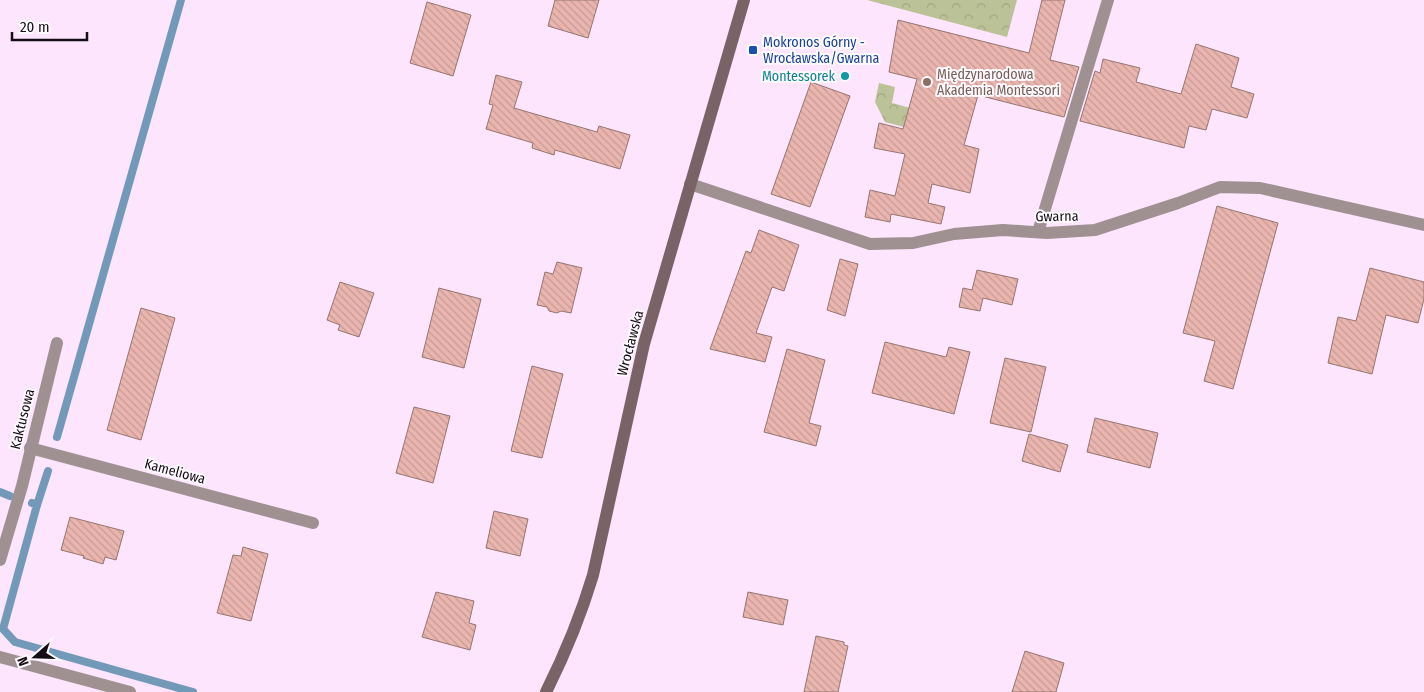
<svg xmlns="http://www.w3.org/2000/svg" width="1424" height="692" font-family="'Fira Sans Condensed',sans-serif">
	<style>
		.park { fill: url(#park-crowns) }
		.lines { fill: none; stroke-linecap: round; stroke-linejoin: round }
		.stream { stroke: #7299b8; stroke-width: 8 }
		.building { fill: url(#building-back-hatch); stroke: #957570 }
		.lane { stroke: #9f9091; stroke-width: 12 }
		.street { stroke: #9f9091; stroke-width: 12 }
		.secondary { stroke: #796366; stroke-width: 12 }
		.transit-dot { fill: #1a4fb4; stroke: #fffaff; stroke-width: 2 }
		.culture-dot { fill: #0f9aa8; stroke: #fffaff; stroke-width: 2 }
		.education-dot { fill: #8d6e63; stroke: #fffaff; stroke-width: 2 }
		.labels { text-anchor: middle; stroke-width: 4; stroke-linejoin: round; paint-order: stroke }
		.transit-label { font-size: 14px; fill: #164399; stroke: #fffaff; text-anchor: start }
		.education-label { font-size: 14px; fill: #785e54; stroke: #fffaff; text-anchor: start }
		.culture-label { font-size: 14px; fill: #0d838f; stroke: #fffaff; text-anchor: end }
		.street-label { font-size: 14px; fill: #150d16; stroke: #fffaff }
	</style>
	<defs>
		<pattern id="park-crowns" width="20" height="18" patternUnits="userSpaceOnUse" patternTransform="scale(1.25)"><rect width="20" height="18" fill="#bcc298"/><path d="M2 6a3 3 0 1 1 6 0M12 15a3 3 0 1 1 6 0" fill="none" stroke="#a1a682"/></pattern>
		<pattern id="building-back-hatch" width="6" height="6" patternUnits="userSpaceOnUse" patternTransform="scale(1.25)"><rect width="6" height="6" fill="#eab5ae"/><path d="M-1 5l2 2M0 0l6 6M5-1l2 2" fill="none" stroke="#c89a95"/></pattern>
	</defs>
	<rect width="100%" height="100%" fill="#fde5fe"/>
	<g class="park">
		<path d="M867 0H1017L1007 37Z"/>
		<path d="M879 83 895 87 892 103 969 124 964 143 885 122 875 102Z"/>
	</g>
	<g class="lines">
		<g class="stream">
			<path d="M57 437 181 0"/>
			<path d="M0 492 10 496"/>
			<path d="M32 503 37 505 3 629 15 642 193 692"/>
			<path d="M37 505 48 471"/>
		</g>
	</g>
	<g class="building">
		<path d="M555 0H599L588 38 548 26Z"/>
		<path d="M1042 0H1065L1050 60 1079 67 1064 117 978 95 964 145 979 149 970 193 932 184 928 203 945 207 941 224 891 214 890 222 865 217 870 190 895 196 905 154 874 148 879 123 903 129 917 79 889 72 898 20 1029 53Z"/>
		<path d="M427 2 471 15 453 76 410 63Z"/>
		<path d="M1196 44 1239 58 1231 87 1254 94 1247 118 1212 109 1206 130 1189 126 1184 148 1080 121 1095 71 1100 73 1103 59 1140 68 1136 82 1181 94Z"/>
		<path d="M496 75 522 82 514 108 597 132 599 126 630 135 620 169 555 150 554 155 532 148 533 143 486 129 493 105 489 104Z"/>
		<path d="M811 82 850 96 810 207 771 194Z"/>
		<path d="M1217 206 1278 223 1233 389 1204 381 1215 341 1183 333Z"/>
		<path d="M759 230 799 245 784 291 772 287 756 333 772 337 765 362 710 349 746 251 751 253Z"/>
		<path d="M840 259 858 264 845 316 827 310Z"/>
		<path d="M557 262 582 268 571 313 561 311 557 313 549 311 547 307 537 305 545 272 553 274Z"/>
		<path d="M1370 268 1424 282V299L1418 323 1386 315 1372 374 1328 363 1338 317 1356 321Z"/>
		<path d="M977 270 1018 279 1012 305 983 298 980 311 959 307 963 288 972 290Z"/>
		<path d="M340 282 374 293 359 337 338 330 340 325 327 320Z"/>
		<path d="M439 288 481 299 464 368 422 357Z"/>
		<path d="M141 308 175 318 141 440 107 430Z"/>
		<path d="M885 342 946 357 949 347 970 352 954 414 872 393Z"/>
		<path d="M787 349 825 360 809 423 821 426 816 446 764 432Z"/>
		<path d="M1005 358 1046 367 1031 432 990 423Z"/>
		<path d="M532 366 563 374 542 458 511 451Z"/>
		<path d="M414 407 450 416 433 483 396 473Z"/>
		<path d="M1095 418 1158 433 1150 468 1087 452Z"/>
		<path d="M1029 434 1068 445 1060 472 1022 461Z"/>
		<path d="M494 511 528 519 520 556 486 548Z"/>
		<path d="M70 517 124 531 116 560 105 557 103 564 83 558 84 556 61 550Z"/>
		<path d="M243 547 268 554 251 621 217 613 233 555 241 556Z"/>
		<path d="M436 592 474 601 469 623 476 625 470 650 422 637Z"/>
		<path d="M748 592 788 600 783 625 743 617Z"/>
		<path d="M816 636 844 642V645L848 646 838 692H804Z"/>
		<path d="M1025 651 1064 663 1056 692H1012Z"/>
	</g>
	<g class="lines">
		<path class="lane" d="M1038 232 1108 0"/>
		<g class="street">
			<path d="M690 184 870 244 913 243 954 234 1003 230 1047 233 1095 230 1178 203 1220 187 1260 188 1424 225"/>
			<path d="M30 448 313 523"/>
			<path d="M0 560 22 486 57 343"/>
			<path d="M0 657 130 692"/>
		</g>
		<path class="secondary" d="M546 692C565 654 581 615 593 575L644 344 744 0"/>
	</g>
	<rect class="transit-dot" x="748" y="45" width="10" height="10" rx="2.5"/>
	<circle class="culture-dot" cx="845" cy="76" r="5"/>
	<circle class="education-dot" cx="927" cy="82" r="5"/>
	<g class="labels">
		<g class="transit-label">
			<text x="763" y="47">Mokronos Górny -<tspan x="763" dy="16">Wrocławska/Gwarna</tspan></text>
		</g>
		<g class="education-label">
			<text x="937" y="79">Międzynarodowa<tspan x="937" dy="16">Akademia Montessori</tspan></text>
		</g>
		<g class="culture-label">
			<text x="835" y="81">Montessorek</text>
		</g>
		<g class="street-label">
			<text transform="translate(1057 216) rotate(-1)" y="5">Gwarna</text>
			<text transform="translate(630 343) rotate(-75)" y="5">Wrocławska</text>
			<text transform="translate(22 419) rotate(-76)" y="5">Kaktusowa</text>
			<text transform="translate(175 471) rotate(15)" y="5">Kameliowa</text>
		</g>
	</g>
	<g transform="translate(35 657) rotate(250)" stroke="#fffaff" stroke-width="4" paint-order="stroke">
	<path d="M0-4L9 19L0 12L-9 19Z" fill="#150d16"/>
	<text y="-8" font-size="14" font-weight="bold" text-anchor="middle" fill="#150d16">N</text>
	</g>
	<path d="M12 32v8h75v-8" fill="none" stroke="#150d16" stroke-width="2.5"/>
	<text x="20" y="32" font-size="15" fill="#150d16" stroke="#fffaff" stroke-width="4" paint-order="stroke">20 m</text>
</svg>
